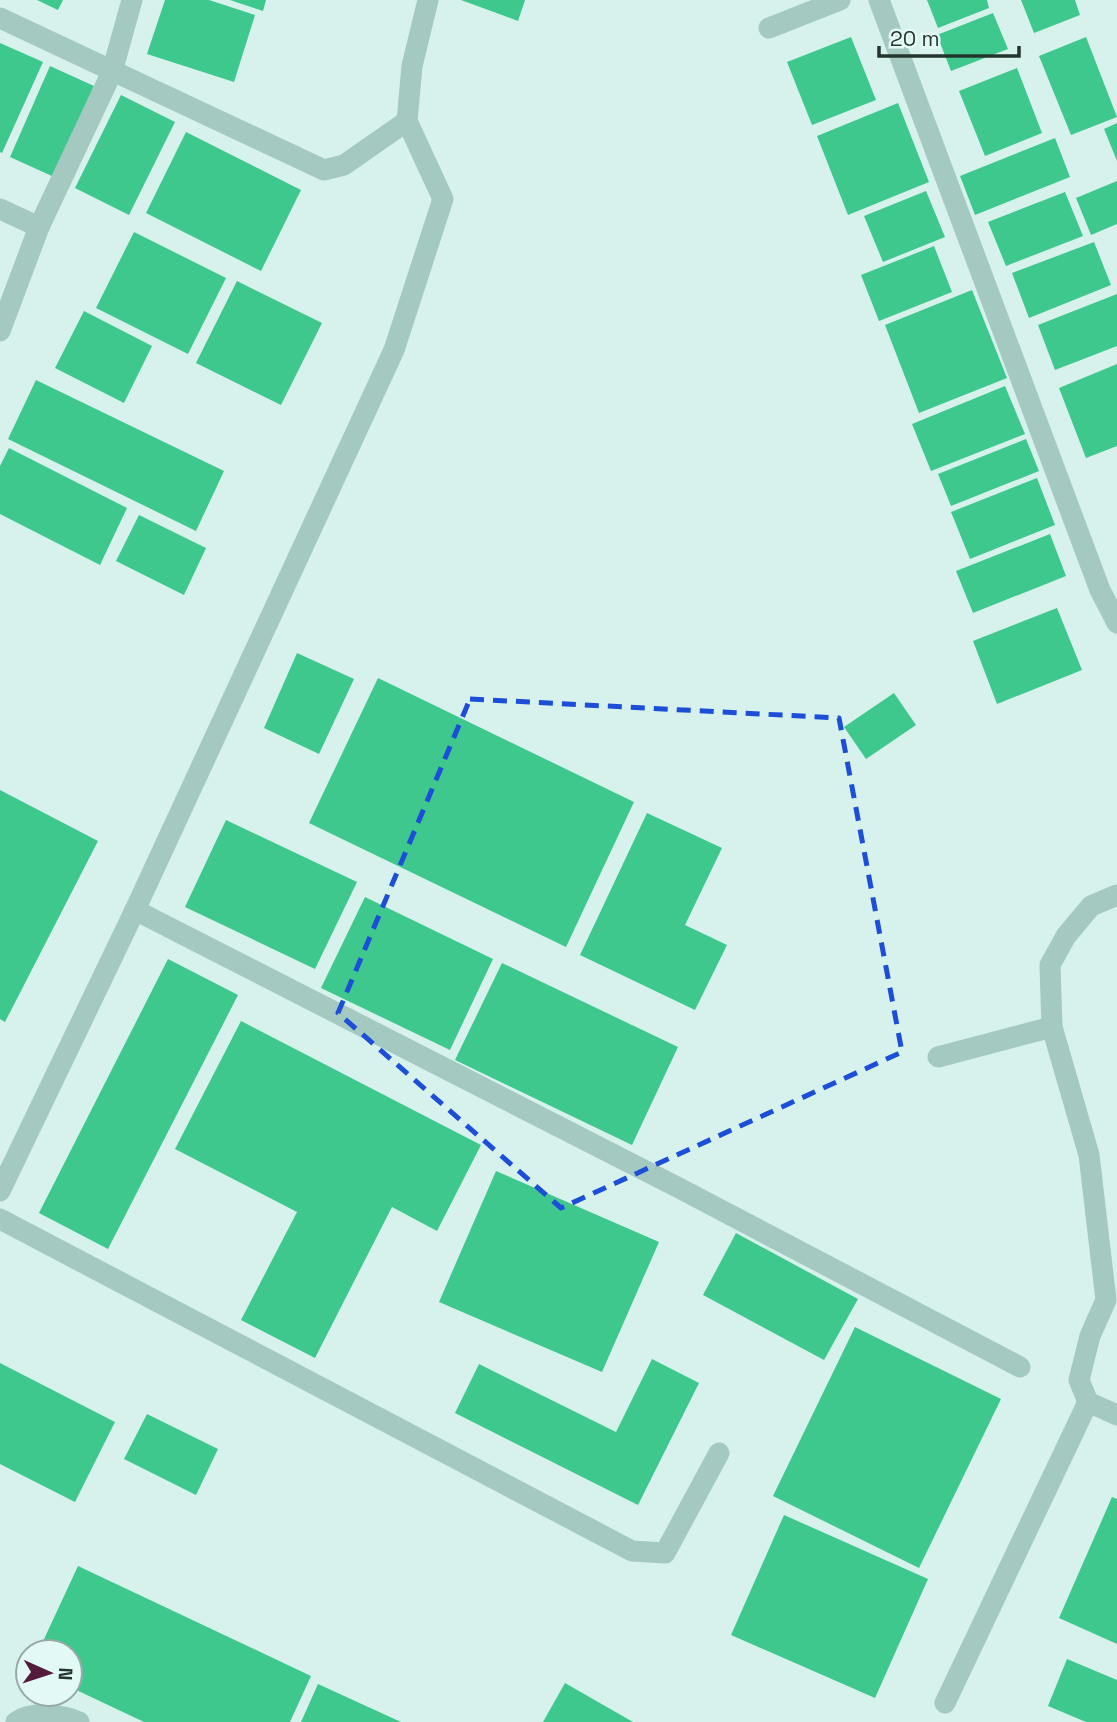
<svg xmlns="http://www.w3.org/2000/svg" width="1117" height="1722" font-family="'Space Grotesk',sans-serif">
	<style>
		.building { fill: #3ec88e }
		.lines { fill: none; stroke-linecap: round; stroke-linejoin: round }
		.minor { stroke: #a3c9c1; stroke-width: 21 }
		.marked { fill: none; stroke: #1d4ed8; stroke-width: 5; stroke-dasharray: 14 9; stroke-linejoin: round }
	</style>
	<rect width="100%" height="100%" fill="#d7f1ed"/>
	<g class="building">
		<path d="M37 0H63L58 10Z"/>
		<path d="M165 0H209L255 15 234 82 147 54Z"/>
		<path d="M230 0H266L263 11Z"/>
		<path d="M461 0H525L518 21Z"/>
		<path d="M927 0H987L989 8 938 28Z"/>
		<path d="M1021 0H1075L1080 15 1034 33Z"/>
		<path d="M993 13 1008 49 951 71 937 35Z"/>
		<path d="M851 37 876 100 812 125 787 62Z"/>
		<path d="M1086 37 1117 117 1071 135 1039 56Z"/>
		<path d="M0 43 43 62 2 153 0 152Z"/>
		<path d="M50 66 94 86 54 177 10 157Z"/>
		<path d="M1017 68 1042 133 985 156 959 91Z"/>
		<path d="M121 95 175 122 129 215 75 188Z"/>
		<path d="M898 103 929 182 848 215 817 136Z"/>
		<path d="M1117 123V161L1104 129Z"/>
		<path d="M186 132 301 190 261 271 146 213Z"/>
		<path d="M1055 138 1070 177 975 215 960 176Z"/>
		<path d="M1117 181V224L1091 235 1076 198Z"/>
		<path d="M926 191 945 237 883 262 864 216Z"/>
		<path d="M1065 192 1083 236 1006 266 988 222Z"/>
		<path d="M134 232 226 278 188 354 96 308Z"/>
		<path d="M1094 242 1111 285 1029 318 1012 273Z"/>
		<path d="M934 246 952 292 879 321 861 275Z"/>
		<path d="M237 281 322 323 281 405 196 363Z"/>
		<path d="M972 290 1007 378 919 413 885 325Z"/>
		<path d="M1117 294V346L1055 370 1038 325Z"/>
		<path d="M84 311 152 346 124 403 55 368Z"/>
		<path d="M1117 364V446L1086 458 1059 388Z"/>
		<path d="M36 380 224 471 196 531 8 439Z"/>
		<path d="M1005 386 1025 434 931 471 912 424Z"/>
		<path d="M1026 439 1039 471 951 506 938 474Z"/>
		<path d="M9 448 127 508 100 565 0 514V466Z"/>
		<path d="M1037 478 1055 525 970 559 951 512Z"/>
		<path d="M139 515 206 548 184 595 116 561Z"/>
		<path d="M1050 534 1066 576 973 613 956 571Z"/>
		<path d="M1057 608 1082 670 997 704 973 641Z"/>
		<path d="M297 653 354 679 319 754 264 728Z"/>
		<path d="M378 678 634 802 566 947 309 823Z"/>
		<path d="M894 693 916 725 866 759 844 727Z"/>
		<path d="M0 790 98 841 5 1022 0 1019Z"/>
		<path d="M647 813 722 848 685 925 727 945 695 1010 580 955Z"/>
		<path d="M226 820 357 882 315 969 185 907Z"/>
		<path d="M365 897 493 959 450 1050 321 988Z"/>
		<path d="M168 959 238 995 108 1249 39 1213Z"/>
		<path d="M502 963 678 1047 632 1145 455 1060Z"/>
		<path d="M241 1021 481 1145 437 1231 392 1207 315 1358 241 1320 297 1212 175 1149Z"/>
		<path d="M496 1171 659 1242 602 1372 439 1302Z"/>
		<path d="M736 1233 858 1299 824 1360 703 1295Z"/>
		<path d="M855 1327 1001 1399 919 1568 773 1496Z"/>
		<path d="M652 1359 699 1383 638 1505 455 1413 479 1364 616 1432Z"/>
		<path d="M0 1363 115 1422 75 1502 0 1464Z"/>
		<path d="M147 1414 218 1449 196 1495 124 1459Z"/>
		<path d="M1112 1497 1117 1499V1644L1059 1618Z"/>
		<path d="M784 1515 928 1579 875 1698 731 1635Z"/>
		<path d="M78 1566 311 1676 290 1722H144L70 1687V1652H38Z"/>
		<path d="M1067 1659 1117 1680V1722H1086L1048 1706Z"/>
		<path d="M565 1683 633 1722H543Z"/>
		<path d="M318 1684 401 1722H301Z"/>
	</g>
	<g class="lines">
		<g class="minor">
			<path d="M879 0 1100 590 1117 623"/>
			<path d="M0 18 324 170 344 165 407 121"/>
			<path d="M769 28 840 0"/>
			<path d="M0 209 39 227"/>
			<path d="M0 331 39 227 112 72 132 0"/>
			<path d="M1117 895 1091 906 1066 936 1050 965 1052 1027 1089 1155 1106 1300 1090 1336 1079 1380 1088 1402 1117 1415"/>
			<path d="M135 910 681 1189 1020 1367"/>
			<path d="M938 1057 1052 1027"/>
			<path d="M0 1191 135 910 394 350 443 199 407 121 412 66 428 0"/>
			<path d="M0 1219 632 1551 665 1553 719 1453"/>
			<path d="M945 1703 1088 1402"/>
			<path d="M16 1722C31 1711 63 1714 79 1722"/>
		</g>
	</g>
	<path class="marked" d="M470 699 839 718 902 1052 561 1208 338 1013Z"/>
	<g transform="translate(49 1673) rotate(93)"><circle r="33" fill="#e3f9f6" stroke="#97aaa6" stroke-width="2"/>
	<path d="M0-5L12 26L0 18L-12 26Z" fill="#551b3d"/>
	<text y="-10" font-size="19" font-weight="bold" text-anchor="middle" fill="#25342e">N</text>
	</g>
	<path d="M879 46v10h140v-10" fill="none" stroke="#25342e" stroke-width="3.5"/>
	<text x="890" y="46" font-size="21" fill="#25342e" stroke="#e3f9f6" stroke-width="5" paint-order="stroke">20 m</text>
</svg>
